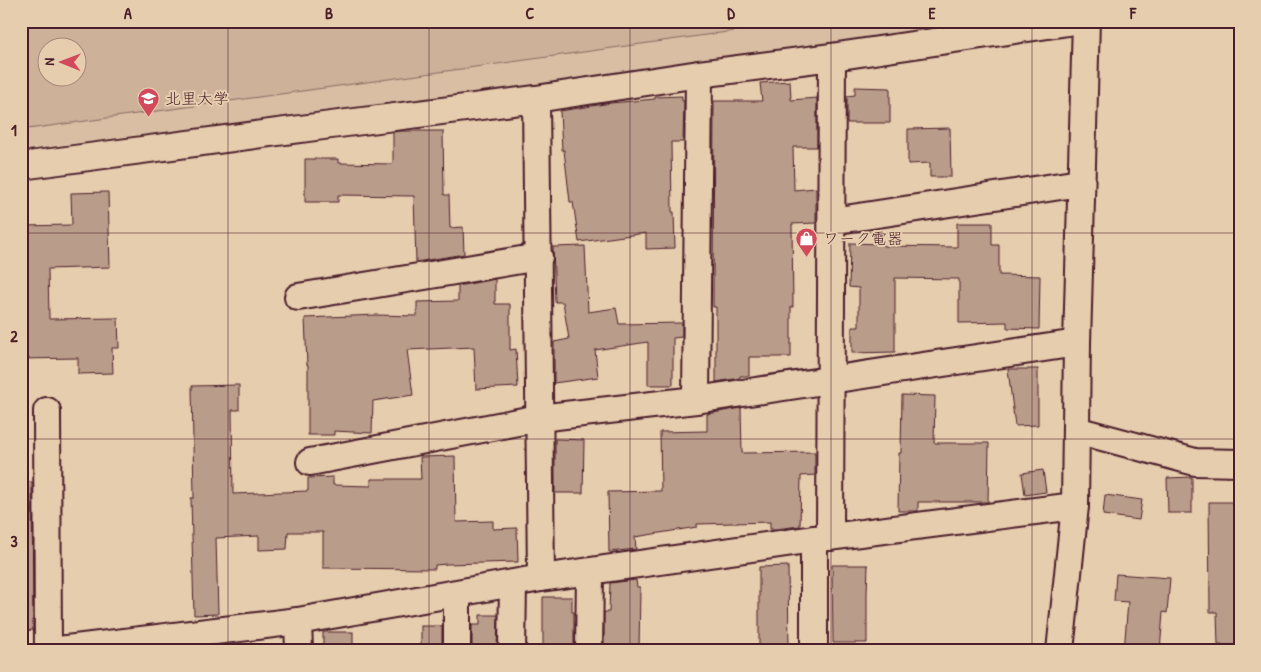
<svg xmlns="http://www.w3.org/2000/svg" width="1261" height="672" font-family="'Patrick Hand','Klee One',sans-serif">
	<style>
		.built { fill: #d9bea3; fill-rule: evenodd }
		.green { fill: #cdb199; stroke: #8c6862; fill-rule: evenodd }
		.building { fill: #ba9c8a; stroke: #4a1f2b }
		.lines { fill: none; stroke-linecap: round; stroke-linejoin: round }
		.minor-casing { stroke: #4a1f2b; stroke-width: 30 }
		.minor { stroke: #e6cdae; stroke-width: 26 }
		.grid { fill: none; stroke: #4a1f2b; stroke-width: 1; stroke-opacity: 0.55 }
		.labels { text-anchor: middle; stroke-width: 4; stroke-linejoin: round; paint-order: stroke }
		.poi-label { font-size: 16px; fill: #4a1f2b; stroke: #e6cdae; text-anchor: start }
		.neatline { fill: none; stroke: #4a1f2b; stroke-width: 2 }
		.grid-label { font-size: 16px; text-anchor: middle; font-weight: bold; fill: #4a1f2b }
	</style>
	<rect width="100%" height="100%" fill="#e6cdae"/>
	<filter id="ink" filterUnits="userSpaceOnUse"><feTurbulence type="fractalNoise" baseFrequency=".02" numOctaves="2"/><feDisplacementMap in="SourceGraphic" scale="10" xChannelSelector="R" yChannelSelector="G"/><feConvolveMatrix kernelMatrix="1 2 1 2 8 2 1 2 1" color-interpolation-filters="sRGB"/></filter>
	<g filter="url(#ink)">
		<path class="built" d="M21 21H999L532 85 21 150ZM48 48H78V78H48Z"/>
		<path class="green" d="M21 21H807L21 130ZM48 48H78V78H48Z"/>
		<g class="building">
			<path d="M790 81 791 100 817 98V147H793L794 190 816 188V223L792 224 793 307H791V357H749V376H740V378L716 382V307H713V284L714 101H762L760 83Z"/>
			<path d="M855 87 890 88V123H847V96L855 95Z"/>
			<path d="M682 96V101H684L683 142H671L672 212H674L675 248 646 249V233L579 242 573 202H570L564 150H562L560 111 611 103 655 99V97Z"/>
			<path d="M950 128 951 177H930V163L908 164V129Z"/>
			<path d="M401 131H443L444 195H449L450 228 463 227 464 254 416 262 414 196 338 195V202H305V159H338V163L393 164V132Z"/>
			<path d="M108 192 110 267 48 269 49 319 118 318 119 348H112L113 373 78 374V358L21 359V226L72 225 71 193Z"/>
			<path d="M957 223H992V245H999V275L1040 276 1039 329 1007 328V322L959 323V279L895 278V352L852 353V327H859V288L849 287 850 243 883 244V246L957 247Z"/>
			<path d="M585 246 588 312 616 308 619 324 682 323V337L673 338V385H648V342L595 350 598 377 554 383V342L569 339 563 302H555L553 247Z"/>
			<path d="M495 279V304H510V350L516 349 518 387 476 389 474 347 407 350 413 395 373 401 372 433 334 431V435H308V365H307L305 318 376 315 417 316V302L458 301V286Z"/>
			<path d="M1008 369H1038V425L1015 426Z"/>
			<path d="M239 385V410H232L233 494 308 491V478L333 477V485L371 486V479H421L420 457 455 456 456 522 493 521V529L517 528 518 562 447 564 435 565V569L323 568V532H288L287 549 259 550V536L216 538 218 614 194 615 191 498H194L192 386Z"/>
			<path d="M902 395 935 396 934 443H989L988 502H918V511H898L899 453H901Z"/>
			<path d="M741 408 742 453 815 452V475L801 476 800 526 775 529H770V522L697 524V527L635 537 636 549 609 552 608 492 661 491 660 432 707 431V414Z"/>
			<path d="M555 439 584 440 583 493H555Z"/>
			<path d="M1043 470 1046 492 1025 495 1022 473Z"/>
			<path d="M1192 477V513H1168L1167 478Z"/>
			<path d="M21 482H32L33 630 21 631Z"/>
			<path d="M1105 495 1142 500 1139 520 1103 515Z"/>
			<path d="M1209 502H1237V572H1240V645H1218L1217 612H1210Z"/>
			<path d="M832 565H868L867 593V643H833Z"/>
			<path d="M788 566 789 651H759V567Z"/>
			<path d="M1116 574 1170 578 1167 613 1163 612 1160 651H1124L1128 602 1114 601Z"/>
			<path d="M636 580 637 587H640L639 651H604V612H609L610 583Z"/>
			<path d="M543 597H572V612H574V651H543Z"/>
			<path d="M480 615H498L497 651H472V625H480Z"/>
			<rect x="421" y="626" width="21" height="25"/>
			<rect x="323" y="632" width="30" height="19"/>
		</g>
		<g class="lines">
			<defs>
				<g id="minor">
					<path d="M536 99C539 259 539 419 541 578"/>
					<path d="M21 166 331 125 536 99 699 74 832 57 1075 21"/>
					<path d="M832 221 1080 183"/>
					<path d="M298 297 539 257"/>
					<path d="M696 400 699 74"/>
					<path d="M47 411 48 651"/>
					<path d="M1076 430 1195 462 1240 463"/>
					<path d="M310 462 539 418 696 400 1077 343"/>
					<path d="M830 537 832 57"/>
					<path d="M814 539V651"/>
					<path d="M298 621 299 651"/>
					<path d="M50 651 298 621 541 578 814 539 1075 506"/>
					<path d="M457 651V594"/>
					<path d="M512 651 513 584"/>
					<path d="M589 651 590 572"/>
					<path d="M1060 651 1075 506 1077 343 1086 21"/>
				</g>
			</defs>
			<use href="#minor" class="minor-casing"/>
			<use href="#minor" class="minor"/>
		</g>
	</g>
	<path class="grid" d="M228 21V651M429 21V651M630 21V651M831 21V651M1032 21V651M21 233H1240M21 439H1240"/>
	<defs>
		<symbol id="university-pin" viewBox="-11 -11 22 30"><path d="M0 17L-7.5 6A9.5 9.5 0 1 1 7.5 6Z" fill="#d1495b" stroke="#e6cdae"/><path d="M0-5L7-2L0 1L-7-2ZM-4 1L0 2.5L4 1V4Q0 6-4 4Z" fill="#fff"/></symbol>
		<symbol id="shop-pin" viewBox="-11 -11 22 30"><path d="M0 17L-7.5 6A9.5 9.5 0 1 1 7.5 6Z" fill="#d1495b" stroke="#e6cdae"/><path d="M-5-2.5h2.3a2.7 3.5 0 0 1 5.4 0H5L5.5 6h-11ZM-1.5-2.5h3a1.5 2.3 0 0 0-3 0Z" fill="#fff"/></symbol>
	</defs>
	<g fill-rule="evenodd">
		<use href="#university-pin" x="136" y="86" width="25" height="34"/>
		<use href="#shop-pin" x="794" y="226" width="25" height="34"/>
	</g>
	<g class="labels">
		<g class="poi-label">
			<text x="165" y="104">北里大学</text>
			<text x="823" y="244">ワーク電器</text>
		</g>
	</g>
	<rect width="1261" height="672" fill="none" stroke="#e6cdae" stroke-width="55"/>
	<g transform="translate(62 62) rotate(271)"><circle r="24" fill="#e6cdae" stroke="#a8877a"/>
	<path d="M0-4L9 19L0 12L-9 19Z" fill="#d1495b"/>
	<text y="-8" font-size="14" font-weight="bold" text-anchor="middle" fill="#4a1f2b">N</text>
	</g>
	<rect x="28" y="28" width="1206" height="616" class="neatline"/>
	<g class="grid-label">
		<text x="128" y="19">A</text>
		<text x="329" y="19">B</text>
		<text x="530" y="19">C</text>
		<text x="731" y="19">D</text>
		<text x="932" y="19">E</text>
		<text x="1133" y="19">F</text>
		<text x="14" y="136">1</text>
		<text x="14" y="342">2</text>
		<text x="14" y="547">3</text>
	</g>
</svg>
